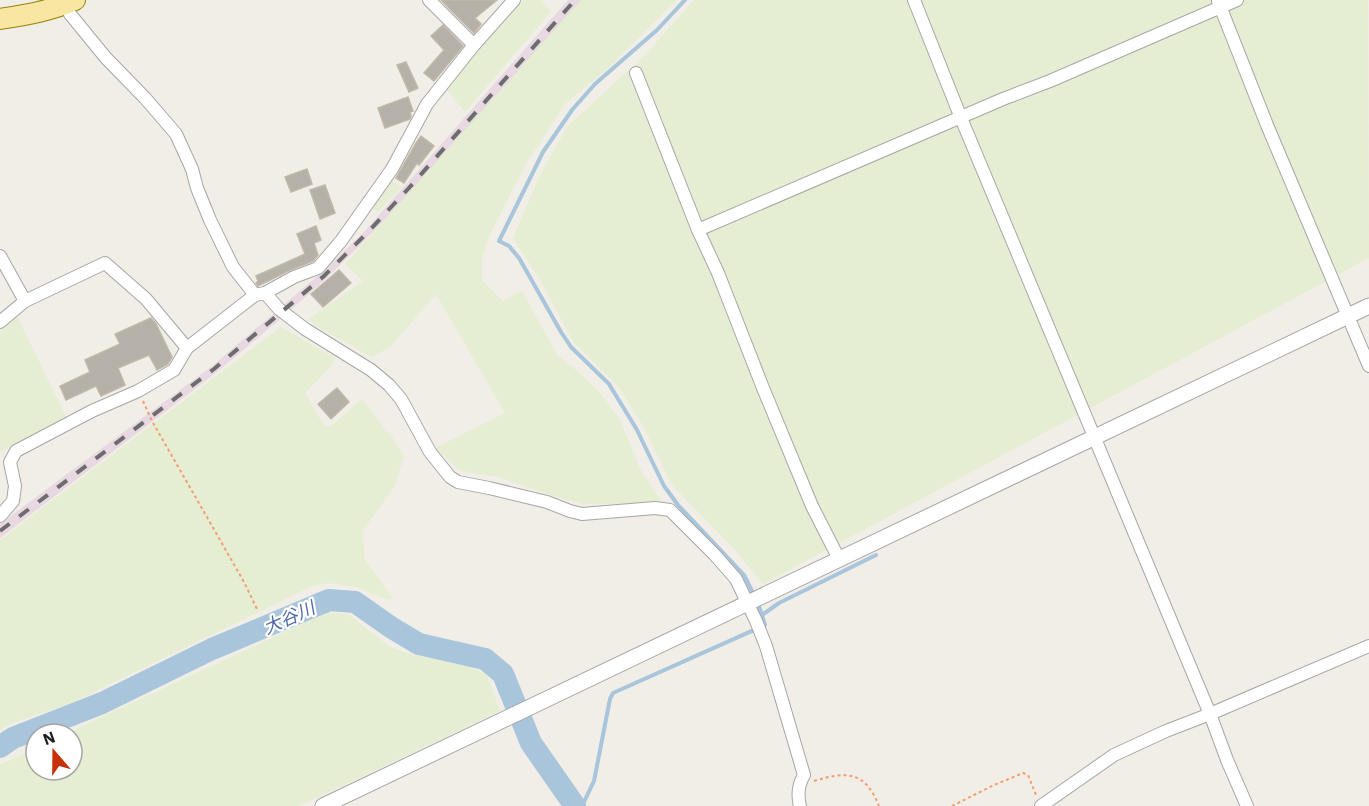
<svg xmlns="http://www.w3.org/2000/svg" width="1369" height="806" font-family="'IBM Plex Sans','Noto Sans JP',sans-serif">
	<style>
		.industrial { fill: #e8d8e2 }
		.farmland { fill: #e5edd2 }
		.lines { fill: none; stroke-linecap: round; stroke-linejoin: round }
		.stream { stroke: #a8c5db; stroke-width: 4 }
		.river { stroke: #a8c5db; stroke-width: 22 }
		.building { fill: #b5b1a8; stroke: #c1b8a9; stroke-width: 1.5 }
		.minor-casing { stroke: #a6a6a6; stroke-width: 14 }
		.tertiary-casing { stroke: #a6a6a6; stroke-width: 17 }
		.primary-casing { stroke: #948406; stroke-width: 22 }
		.path { stroke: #f49c72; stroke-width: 2; stroke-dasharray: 3 3; stroke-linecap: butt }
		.minor { stroke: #fff; stroke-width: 12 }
		.tertiary { stroke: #fff; stroke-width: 15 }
		.primary { stroke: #f8e6a2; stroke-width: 20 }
		.rail { stroke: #6d6d6d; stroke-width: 4; stroke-dasharray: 12 12; stroke-linecap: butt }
		.labels { text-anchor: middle; stroke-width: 4.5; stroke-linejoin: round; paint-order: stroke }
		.water-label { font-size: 18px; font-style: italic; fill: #4f69ac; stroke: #fff }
	</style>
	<rect width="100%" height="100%" fill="#f0eee6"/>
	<path class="industrial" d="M568 0H582L411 192 369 236 327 278 286 314 217 372 0 538V524L211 367 321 273 364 232Z"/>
	<g class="farmland">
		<path d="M523 0H540L551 11 465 112 446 89Z"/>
		<path d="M581 0H677L608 68 565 104 526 164 490 234 482 257V280L503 301 522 291 557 355 583 376 600 393 620 420 640 469 661 501 641 504H582L553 496 498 477 461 471 435 448 505 413 436 294 390 347 371 357 313 324 309 319 363 281 345 264Z"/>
		<path d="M694 0H1368L1369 258 763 584 736 551 672 485 642 424 618 386 574 343 539 278 513 238 539 177 567 127 646 54Z"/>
		<path d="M392 181 402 187 378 212 372 208Z"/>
		<path d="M17 316 67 419 0 452V328Z"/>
		<path d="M281 327 335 358 329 368 305 393 324 426H331L362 399 383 427 390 434 404 456 395 486 363 530V542L365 560 393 598 388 600 356 587 328 583 310 587 69 704 12 723 0 730V540Z"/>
		<path d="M328 612 349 615 390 647 410 654 467 666 487 675 500 711 299 806H0V765L36 748V770H72V734H65Z"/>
	</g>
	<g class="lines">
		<g class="stream">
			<path d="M685 0 657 30 595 84 572 110 543 152 499 241 509 246 519 258 561 332 571 347 609 384 637 430 664 486 678 505 744 575 755 597"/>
			<path d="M758 604 762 615"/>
			<path d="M582 806 594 781 610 699 613 693 765 625 762 615 779 603 876 555"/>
		</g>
		<path class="river" d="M0 747 13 738 102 703 212 649 329 600 355 602 392 628 419 644 485 659 503 674 531 743 575 806"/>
	</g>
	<g class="building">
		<path d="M441 0H497L475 18 481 24 474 33Z"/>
		<path d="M443 25 463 46 434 81 424 73 444 50 431 36Z"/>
		<path d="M406 62 418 88 409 92 397 65Z"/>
		<path d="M408 97 413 111 410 112 411 116 410 119 385 128 378 108Z"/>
		<path d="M421 136 434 146 419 165 417 163 404 183 396 178 416 143Z"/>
		<path d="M307 169 312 184 291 192 285 177Z"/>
		<path d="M325 185 335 213 320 219 310 190Z"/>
		<path d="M316 226 321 240 314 243 318 255 313 261 290 270 258 286 256 283 258 281 256 276 305 254 297 234Z"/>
		<path d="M339 270 351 283 323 307 311 294Z"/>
		<path d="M151 318 156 324 172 357 168 364 157 370 149 355 118 368 125 385 101 396 96 386 66 400 60 386 90 372 85 360 120 344 115 334Z"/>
		<path d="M337 388 349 402 331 419 318 404Z"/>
	</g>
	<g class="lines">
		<defs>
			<g id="minor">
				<path d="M429 0 474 45"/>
				<path d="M914 0 961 118 1210 714 1227 760 1247 806"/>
				<path d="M1218 1 1267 125 1369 366"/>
				<path d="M66 4 70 14 106 58 145 98 176 134 192 169 197 188 210 220 233 267 255 295"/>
				<path d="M636 73 698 230 718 273 763 388 812 506 839 559"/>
				<path d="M698 230 1003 99 1050 81 1237 0"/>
				<path d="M0 256 25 301"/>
				<path d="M265 293 279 309 305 329 371 370 389 385 401 399 430 452 450 477 458 482 489 488 547 502 570 511 582 514 655 508 670 510 714 554 736 579 756 621 766 646 804 775C798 785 797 794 800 806"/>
				<path d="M0 322 25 301 105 263 146 299 187 348"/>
				<path d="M0 516 13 501 15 486 10 462 16 451 92 411 138 391 174 370 187 348 255 295 265 293 294 277 318 268 341 241 392 169 427 104 474 45 514 0"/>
				<path d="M1041 806 1114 755 1166 731 1210 714 1369 646"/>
			</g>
			<path id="tertiary" d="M323 806 1369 306"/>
			<path id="primary" d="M0 19C25 15 51 11 75 0"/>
		</defs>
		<use href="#minor" class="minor-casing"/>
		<use href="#tertiary" class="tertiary-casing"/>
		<use href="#primary" class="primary-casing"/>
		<g class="path">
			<path d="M143 401 152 421 244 582 257 609"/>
			<path d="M814 781C847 771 865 771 879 806"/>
			<path d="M952 806 994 785 1023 773 1028 775 1036 795"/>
		</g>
		<use href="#minor" class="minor"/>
		<use href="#tertiary" class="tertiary"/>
		<use href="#primary" class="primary"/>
		<path class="rail" d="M0 531 214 369 324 276 366 234 408 189 575 0"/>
	</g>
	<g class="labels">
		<g class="water-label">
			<text transform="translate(289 618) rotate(-24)" y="6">大谷川</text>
		</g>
	</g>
	<g transform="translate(54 752) rotate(340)"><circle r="28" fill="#ffffff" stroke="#a5a5a5" stroke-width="1.5"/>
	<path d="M0-4.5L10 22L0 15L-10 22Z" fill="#c63108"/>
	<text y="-9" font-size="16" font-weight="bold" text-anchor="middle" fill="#1f1f1f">N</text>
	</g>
</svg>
